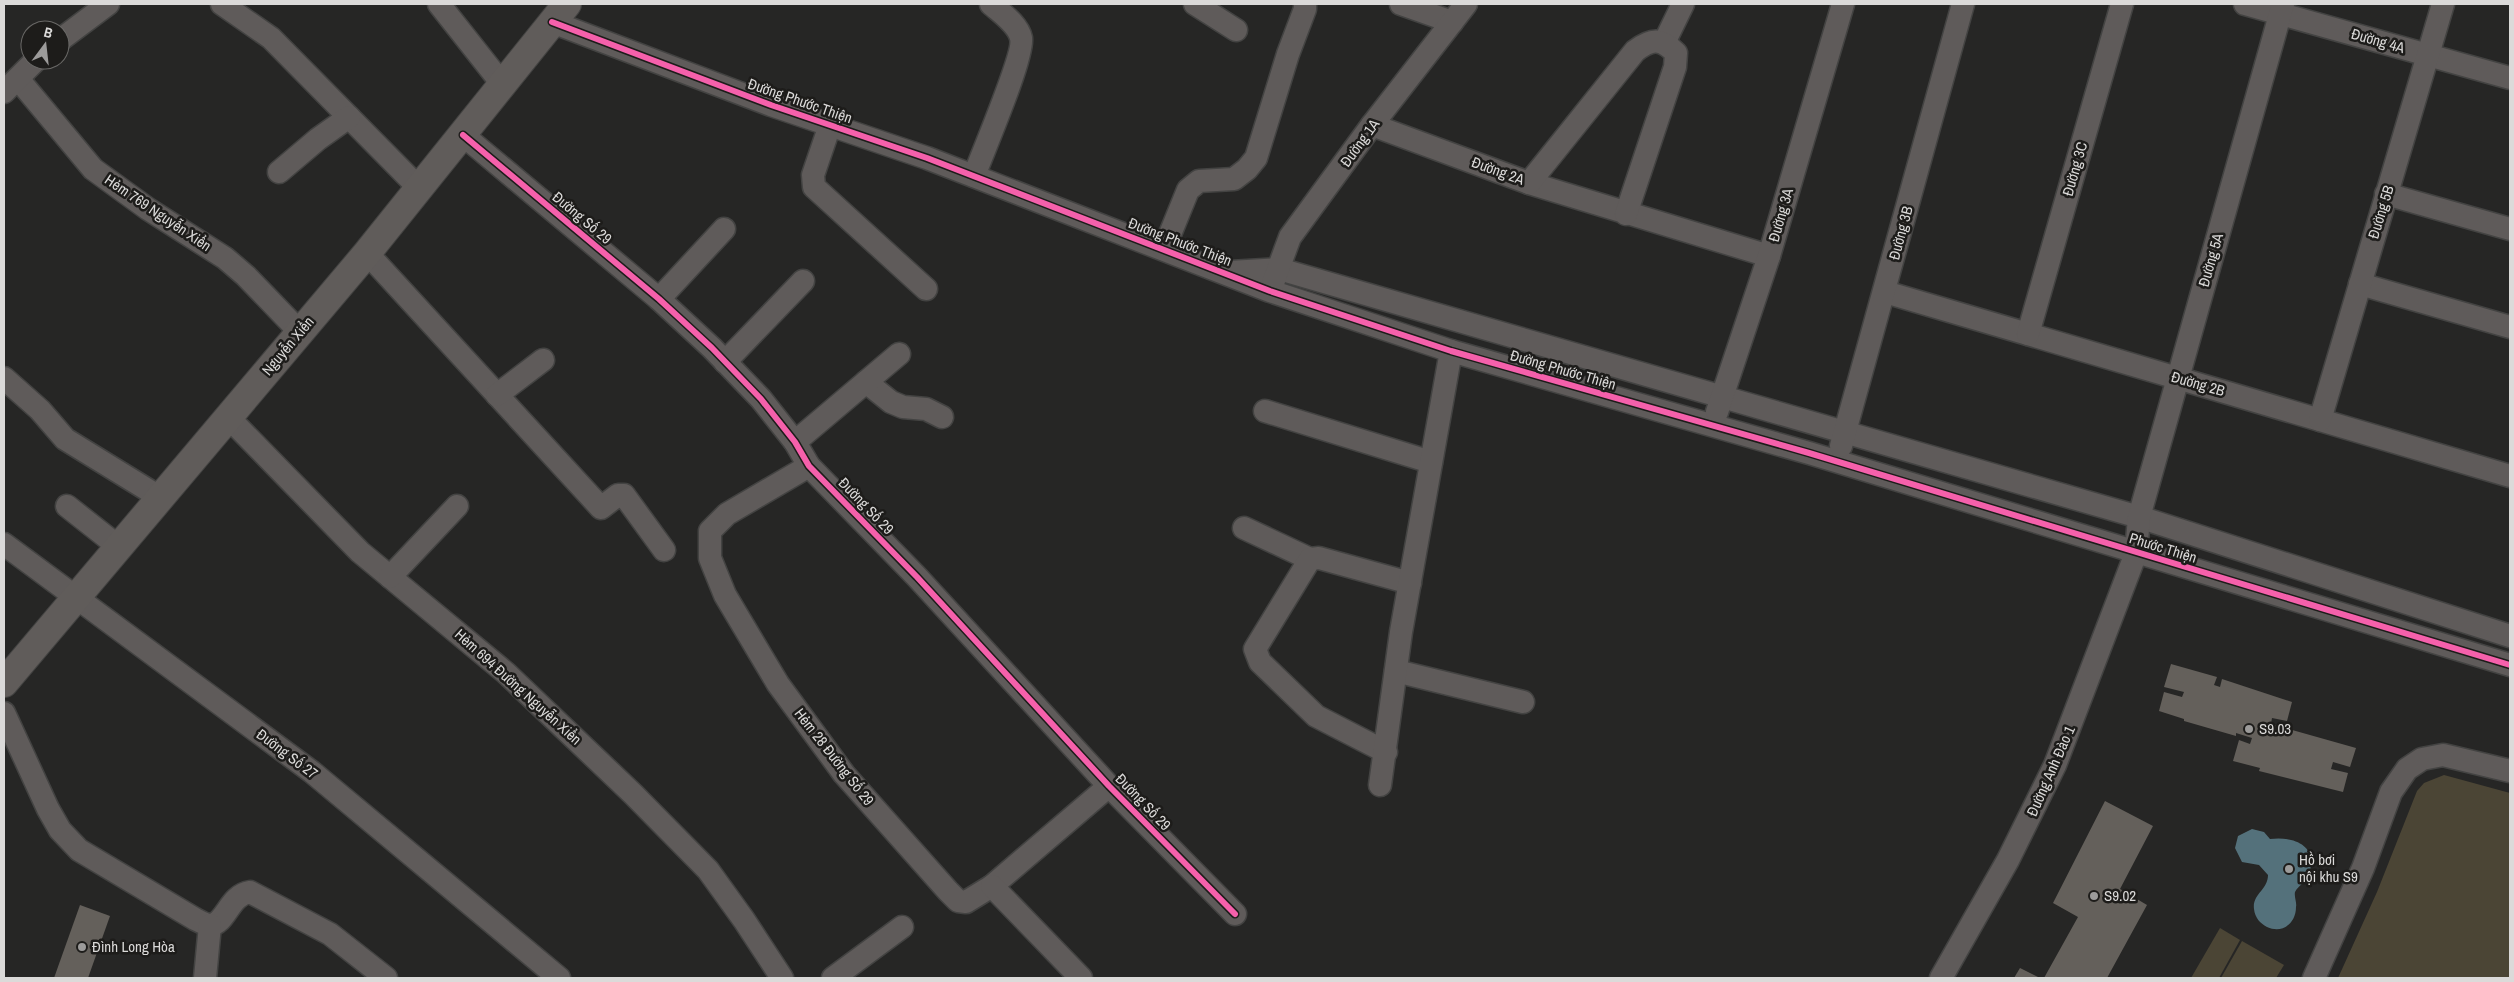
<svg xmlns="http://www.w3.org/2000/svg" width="2514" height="982" font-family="'Archivo Narrow',sans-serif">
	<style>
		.green { fill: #4b4535 }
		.water { fill: #54717b }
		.building { fill: #64605b }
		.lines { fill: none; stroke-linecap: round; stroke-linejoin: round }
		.minor-casing { stroke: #434342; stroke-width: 25 }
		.major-casing { stroke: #434342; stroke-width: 30 }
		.minor { stroke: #5f5b5a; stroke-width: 22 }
		.major { stroke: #605c5a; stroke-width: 28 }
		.cycleway-casing { stroke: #1d1c1a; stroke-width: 9 }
		.cycleway { stroke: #f560ab; stroke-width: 6 }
		.poi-dot { fill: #9c9b9a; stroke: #1d1c1a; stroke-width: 2 }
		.labels { text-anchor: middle; stroke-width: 5; stroke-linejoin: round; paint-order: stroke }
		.street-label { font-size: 15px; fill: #dbdad9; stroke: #1d1c1a }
		.poi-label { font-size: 15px; fill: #dbdad9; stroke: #1d1c1a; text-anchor: start }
	</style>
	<rect width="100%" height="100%" fill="#262625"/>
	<g class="green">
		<path d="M2444 775 2510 793V978H2338L2377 892 2417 791 2424 783Z"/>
		<path d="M2220 928 2240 940 2219 978H2191Z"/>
		<path d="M2242 941 2284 965 2276 978H2221Z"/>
	</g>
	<path class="water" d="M2252 829 2264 832 2270 839C2293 836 2319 845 2309 874 2306 882 2298 886 2295 892 2294 897 2297 903 2296 907 2296 923 2283 934 2267 927 2260 923 2255 918 2254 909 2252 894 2268 890 2268 875L2259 865 2242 862 2235 848 2238 836Z"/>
	<g class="building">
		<path d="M2171 664 2217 677 2214 685 2220 687 2222 679 2292 702 2287 721 2272 718 2271 724 2356 748 2350 767 2333 762 2331 769 2348 773 2343 792 2259 771 2260 768 2233 761 2239 740 2250 744 2252 738 2236 733V736L2184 721V719L2159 711 2164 692 2182 697 2184 692 2164 687Z"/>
		<path d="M2105 801 2153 826 2120 889 2147 905 2107 978H2044L2078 917 2053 903Z"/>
		<path d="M80 905 110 916 88 978H54Z"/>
		<path d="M2020 968 2040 978H2014Z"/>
	</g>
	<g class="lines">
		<defs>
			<g id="minor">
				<path d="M222 4 271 38 420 189"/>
				<path d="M439 4 503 85"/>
				<path d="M1195 4 1236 30"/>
				<path d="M1401 4 1452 22"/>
				<path d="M2245 4 2510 78"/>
				<path d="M552 22 771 105 927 158 1270 291 1451 351 1809 453 2510 665"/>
				<path d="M60 40 108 4"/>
				<path d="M1664 43 1683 4"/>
				<path d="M24 86 93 169 148 209 225 258 246 276 300 332"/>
				<path d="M4 92 36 60"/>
				<path d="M830 125 813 175 814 187 926 289"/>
				<path d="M1372 125 1529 183 1769 256"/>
				<path d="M463 135 659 299 712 348 761 399 795 442 809 466 917 577 1109 786 1235 914"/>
				<path d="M279 172 318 139 349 117"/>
				<path d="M974 176C982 154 1025 54 1021 38 1018 24 1001 13 991 4"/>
				<path d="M1529 183 1635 51C1652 38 1661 38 1676 53L1675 67 1626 214"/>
				<path d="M2386 194 2510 229"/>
				<path d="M1164 249 1188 190 1199 181 1234 179 1247 169 1256 158 1288 54 1305 9V4"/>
				<path d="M367 253 601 508 618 495H624L664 550"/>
				<path d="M1230 272 1279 269 2139 517 2510 636"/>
				<path d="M1273 283 1290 237 1372 125 1466 4"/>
				<path d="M2360 284 2510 327"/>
				<path d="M1885 292 2510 476"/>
				<path d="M659 299 724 229"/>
				<path d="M2028 334 2122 4"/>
				<path d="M725 362 803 281"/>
				<path d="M4 378 40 410 65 439 161 498"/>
				<path d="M866 382 891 402 903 407 926 409 942 417"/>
				<path d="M497 395 543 360"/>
				<path d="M1265 411 1431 462"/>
				<path d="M1717 412 1769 256 1843 4"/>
				<path d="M229 418 360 552 506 673 633 794 708 870 744 920 782 978"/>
				<path d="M2320 420 2443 4"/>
				<path d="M795 442 899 354"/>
				<path d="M1841 446 1963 4"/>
				<path d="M809 466 727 514 710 531V558L725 595 778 684 844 774 948 891 958 901 966 902 992 886 1109 786"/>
				<path d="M67 506 119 547"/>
				<path d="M1244 528 1310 559"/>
				<path d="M4 544 312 772 559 978"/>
				<path d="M390 577 457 506"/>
				<path d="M1396 671 1523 702"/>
				<path d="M4 713 48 809 60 830 79 850 195 919C199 921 206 925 210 925 226 924 229 895 250 892L330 934 386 978"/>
				<path d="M1386 752 1316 716 1260 662 1255 649 1310 559 1319 558 1410 583"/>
				<path d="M1380 785 1401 632 1451 351"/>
				<path d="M992 886 1081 978"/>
				<path d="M205 978 210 925"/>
				<path d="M833 978 902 927"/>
				<path d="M1941 978 2008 860 2055 765 2136 553 2139 517 2283 4"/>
				<path d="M2314 978 2363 868 2391 792 2407 769 2422 759 2443 755 2510 771"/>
			</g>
			<path id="major" d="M4 683 367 253 567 4"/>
		</defs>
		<use href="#minor" class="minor-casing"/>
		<use href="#major" class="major-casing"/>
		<use href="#minor" class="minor"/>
		<use href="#major" class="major"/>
		<defs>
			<g id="cycleway">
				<path d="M552 22 771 105 927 158 1270 291 1451 351 1809 453 2510 665"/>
				<path d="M463 135 659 299 712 348 761 399 795 442 809 466 917 577 1109 786 1235 914"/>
			</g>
		</defs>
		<use href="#cycleway" class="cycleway-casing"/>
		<use href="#cycleway" class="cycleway"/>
	</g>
	<g class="poi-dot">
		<circle cx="2249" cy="729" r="5"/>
		<circle cx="2289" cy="869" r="5"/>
		<circle cx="2094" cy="896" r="5"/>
		<circle cx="82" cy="947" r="5"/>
	</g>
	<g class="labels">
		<g class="street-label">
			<text transform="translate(2378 41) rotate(16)" y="5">Đường 4A</text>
			<text transform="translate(800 101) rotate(19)" y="5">Đường Phước Thiện</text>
			<text transform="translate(1360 143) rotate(-54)" y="5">Đường 1A</text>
			<text transform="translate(2075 169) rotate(-74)" y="5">Đường 3C</text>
			<text transform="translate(1498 171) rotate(20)" y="5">Đường 2A</text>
			<text transform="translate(2381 212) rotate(-73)" y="5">Đường 5B</text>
			<text transform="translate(158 213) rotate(34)" y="5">Hẻm 769 Nguyễn Xiển</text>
			<text transform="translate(1781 215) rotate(-74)" y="5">Đường 3A</text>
			<text transform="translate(582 218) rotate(40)" y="5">Đường Số 29</text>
			<text transform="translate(1901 233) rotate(-75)" y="5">Đường 3B</text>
			<text transform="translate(1180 242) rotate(21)" y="5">Đường Phước Thiện</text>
			<text transform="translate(2211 260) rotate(-74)" y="5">Đường 5A</text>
			<text transform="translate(288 346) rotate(-50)" y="5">Nguyễn Xiển</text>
			<text transform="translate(1563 370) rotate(16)" y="5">Đường Phước Thiện</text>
			<text transform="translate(2198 384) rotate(16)" y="5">Đường 2B</text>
			<text transform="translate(866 506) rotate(46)" y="5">Đường Số 29</text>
			<text transform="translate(2163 548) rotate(17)" y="5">Phước Thiện</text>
			<text transform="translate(518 687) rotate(42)" y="5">Hẻm 694 Đường Nguyễn Xiển</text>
			<text transform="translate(287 754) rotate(37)" y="5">Đường Số 27</text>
			<text transform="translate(834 757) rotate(52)" y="5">Hẻm 28 Đường Số 29</text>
			<text transform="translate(2051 771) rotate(-66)" y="5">Đường Anh Đào 1</text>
			<text transform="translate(1143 802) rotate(46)" y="5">Đường Số 29</text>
		</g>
		<g class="poi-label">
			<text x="2259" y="734">S9.03</text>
			<text x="2299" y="865">Hồ bơi<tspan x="2299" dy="17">nội khu S9</tspan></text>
			<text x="2104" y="901">S9.02</text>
			<text x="92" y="952">Đình Long Hòa</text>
		</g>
	</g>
	<rect width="2514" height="982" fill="none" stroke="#dbdad9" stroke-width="10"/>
	<g transform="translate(45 45) rotate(15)"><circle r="24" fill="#1d1c1a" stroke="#696866"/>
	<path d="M0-4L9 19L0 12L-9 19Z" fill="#9c9b9a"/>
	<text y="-8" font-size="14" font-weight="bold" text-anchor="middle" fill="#dbdad9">B</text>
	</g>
</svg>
